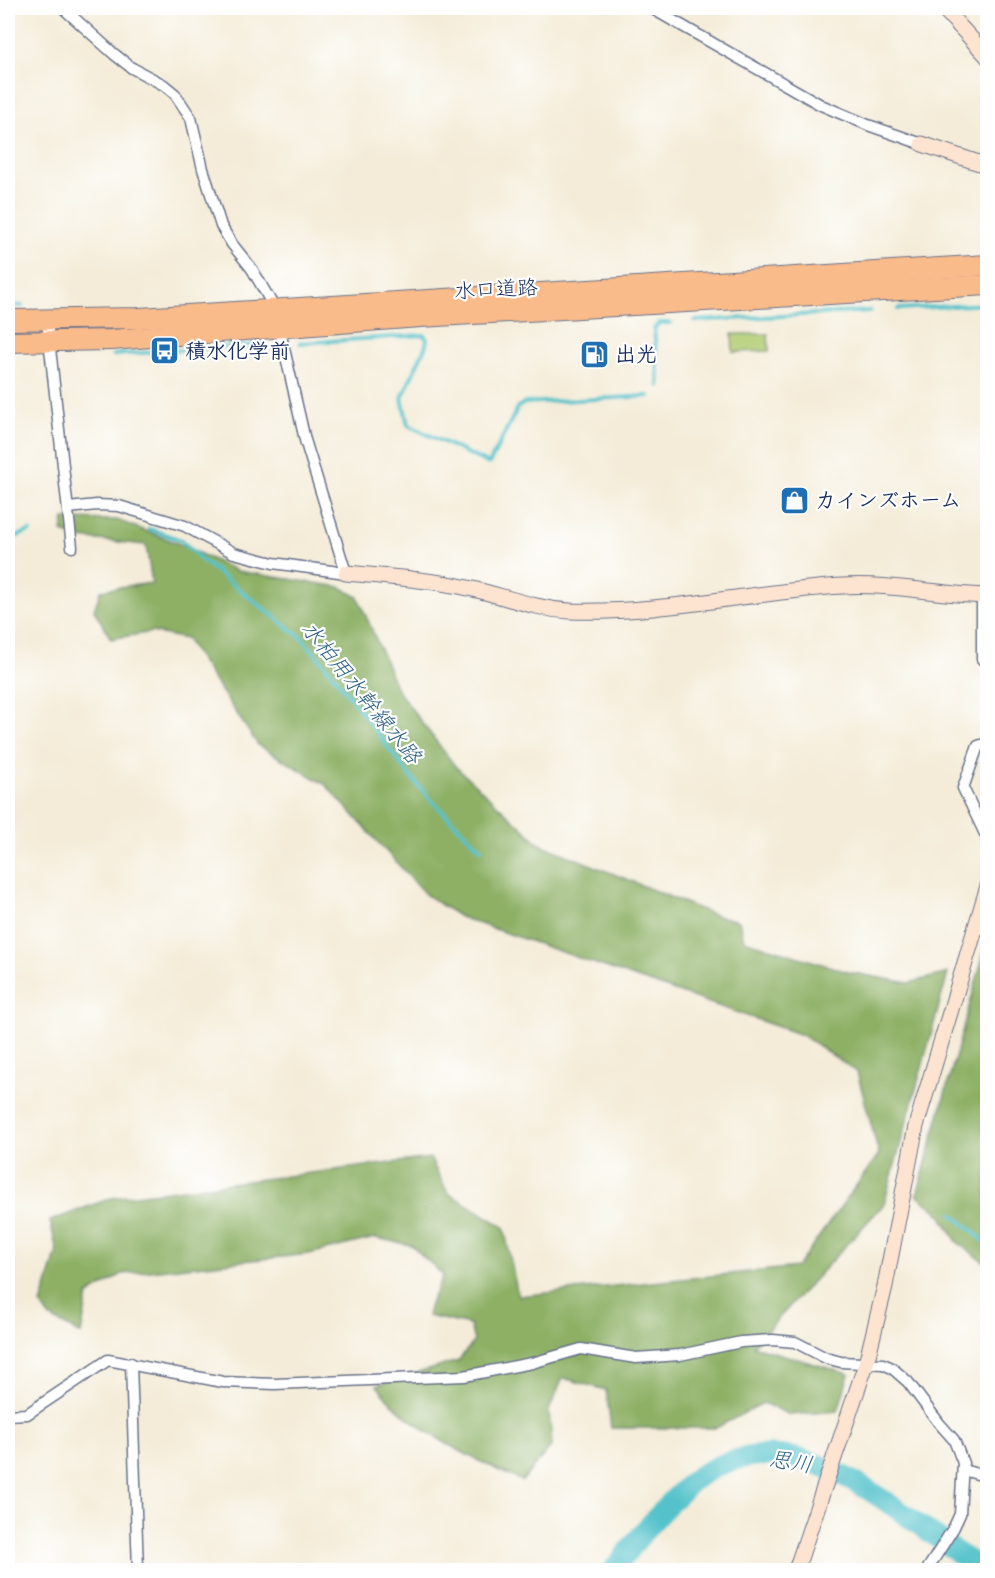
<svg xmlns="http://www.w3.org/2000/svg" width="995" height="1578" font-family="'Patrick Hand','Klee One',sans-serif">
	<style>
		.green { fill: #b2cd73; stroke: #667e68; stroke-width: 1.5 }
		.forest { fill: #8db065; stroke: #547062; stroke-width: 1.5 }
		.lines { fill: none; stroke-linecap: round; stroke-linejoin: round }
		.stream { stroke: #55c2cb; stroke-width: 4 }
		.river { stroke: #55c2cb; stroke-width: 21 }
		.street-casing { stroke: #677189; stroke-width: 13 }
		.secondary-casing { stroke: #677189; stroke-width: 17 }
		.highway-casing { stroke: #677189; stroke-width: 22 }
		.street { stroke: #fff; stroke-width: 10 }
		.secondary { stroke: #fde4d1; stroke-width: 15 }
		.highway { stroke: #fabb8b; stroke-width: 20 }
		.labels { text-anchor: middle; stroke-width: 4.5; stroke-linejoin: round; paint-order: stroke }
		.street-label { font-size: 21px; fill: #1b2f5e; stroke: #fff }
		.poi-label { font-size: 21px; font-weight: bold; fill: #1b2f5e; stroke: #fff; text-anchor: start }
		.water-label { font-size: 22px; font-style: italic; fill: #2f6284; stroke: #fff }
	</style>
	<rect width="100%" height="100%" fill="#fff"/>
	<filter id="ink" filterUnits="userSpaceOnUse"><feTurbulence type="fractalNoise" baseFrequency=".0167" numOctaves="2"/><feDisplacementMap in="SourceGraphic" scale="12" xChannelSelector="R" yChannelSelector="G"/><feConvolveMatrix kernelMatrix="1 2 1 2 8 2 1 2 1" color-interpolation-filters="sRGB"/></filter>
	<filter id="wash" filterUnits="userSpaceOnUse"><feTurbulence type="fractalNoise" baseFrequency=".008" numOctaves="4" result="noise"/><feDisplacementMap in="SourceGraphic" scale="24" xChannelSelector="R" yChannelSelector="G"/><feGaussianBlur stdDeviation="1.35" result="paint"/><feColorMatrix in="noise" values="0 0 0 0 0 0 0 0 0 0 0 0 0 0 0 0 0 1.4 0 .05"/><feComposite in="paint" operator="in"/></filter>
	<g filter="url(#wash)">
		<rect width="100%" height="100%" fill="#f4ecd8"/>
		<path class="green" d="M732 334H768L769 351 733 352Z"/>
		<g class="forest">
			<path d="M64 519 117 520 177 543 237 571 340 587 358 597 398 691 455 766 540 844 717 916 739 921 744 940 848 972 909 983 948 973 884 1204 753 1346 849 1374 838 1411 790 1415 763 1403 716 1428H611L606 1390 563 1378 549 1410 552 1445 522 1481C477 1461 404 1427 377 1385L458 1361 474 1341 470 1325 427 1316 430 1304 443 1275 411 1245 375 1238 309 1254 122 1274 88 1295 81 1334 49 1317 41 1305 57 1251 50 1221 111 1198 430 1158 448 1193 504 1227 518 1296 797 1267 879 1154 857 1072 802 1035 460 917 426 895 326 785 258 745 186 639 152 632 111 639 94 610 101 590 152 583 146 545 79 538 62 532Z"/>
			<path d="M987 942V1264L957 1242 941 1215 917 1195Z"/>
		</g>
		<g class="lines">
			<g class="stream">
				<path d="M8 305 22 306"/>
				<path d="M898 309 988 304"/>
				<path d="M694 321 870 311"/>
				<path d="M300 343 424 335 427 339 426 345 402 398 408 425 489 464 518 407 524 403 649 396"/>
				<path d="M113 355 264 344"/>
				<path d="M659 386 654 329 659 323H670"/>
				<path d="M149 529 181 540 204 562 303 639 335 677 410 776 432 801 481 849"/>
				<path d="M8 540 30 531"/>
				<path d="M952 1214 988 1244"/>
			</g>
			<path class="river" d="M613 1570C635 1543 656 1515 682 1491 687 1486 693 1480 699 1476 773 1431 834 1466 897 1509 925 1529 953 1550 982 1570"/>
		</g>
	</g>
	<g filter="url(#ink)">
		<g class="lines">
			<defs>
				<g id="street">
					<path d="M63 8 114 54 132 68 164 85 175 94 191 118 203 169 221 226 232 244 252 269 275 309 305 440 346 573 273 563 234 553 185 526 119 506 97 505 68 508"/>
					<path d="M651 8 821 105 868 125 922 144"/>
					<path d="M47 321 72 547"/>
					<path d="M982 596V659L988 663"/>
					<path d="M988 743 978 746 963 788 988 840"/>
					<path d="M131 1363 138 1570"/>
					<path d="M8 1415 27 1414 108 1360 223 1382 275 1384 464 1376 532 1363 581 1349 636 1358 680 1355 741 1342 773 1340 795 1342 826 1358 841 1362 883 1364 892 1368 908 1382 939 1423 954 1440 963 1463 960 1514 954 1527 927 1570"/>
					<path d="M963 1470 988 1477"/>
				</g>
				<g id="secondary">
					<path d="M943 8 988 57"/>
					<path d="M922 144 988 166"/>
					<path d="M346 573C386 577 428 579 468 588 502 595 534 609 570 611 661 614 751 592 842 586 891 583 939 595 988 596"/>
					<path d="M796 1570 866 1364 885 1286 916 1126 988 886"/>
				</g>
				<g id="highway">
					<path d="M8 320 139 318 988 265"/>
					<path d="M8 342 111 340 420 317 988 285"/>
				</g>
			</defs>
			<use href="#street" class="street-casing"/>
			<use href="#secondary" class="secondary-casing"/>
			<use href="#highway" class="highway-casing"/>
			<use href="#street" class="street"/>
			<use href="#secondary" class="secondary"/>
			<use href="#highway" class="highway"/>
		</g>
	</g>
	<defs>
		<symbol id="bus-square" viewBox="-11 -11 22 22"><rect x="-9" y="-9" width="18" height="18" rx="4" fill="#1f6fb2" stroke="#fff"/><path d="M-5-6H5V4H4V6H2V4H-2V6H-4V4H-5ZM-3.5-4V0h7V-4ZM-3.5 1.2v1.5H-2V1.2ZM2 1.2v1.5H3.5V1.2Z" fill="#fff"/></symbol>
		<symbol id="fuel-square" viewBox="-11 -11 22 22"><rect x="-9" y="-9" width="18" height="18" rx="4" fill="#1f6fb2" stroke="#fff"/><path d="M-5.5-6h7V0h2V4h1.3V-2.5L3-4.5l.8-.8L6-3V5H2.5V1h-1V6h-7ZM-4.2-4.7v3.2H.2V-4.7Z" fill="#fff"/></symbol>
		<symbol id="shop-square" viewBox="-11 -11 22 22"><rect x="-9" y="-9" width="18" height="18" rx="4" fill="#1f6fb2" stroke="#fff"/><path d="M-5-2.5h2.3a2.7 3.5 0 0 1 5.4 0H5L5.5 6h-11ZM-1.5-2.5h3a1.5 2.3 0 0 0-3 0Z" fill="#fff"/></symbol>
	</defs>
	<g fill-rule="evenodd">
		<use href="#bus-square" x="148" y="334" width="33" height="33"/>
		<use href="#fuel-square" x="578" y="338" width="33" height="33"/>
		<use href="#shop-square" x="778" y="484" width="33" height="33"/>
	</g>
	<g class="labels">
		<g class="street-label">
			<text transform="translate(496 289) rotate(-3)" y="7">水口道路</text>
		</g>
		<g class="poi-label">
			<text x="185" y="358">積水化学前</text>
			<text x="615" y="361">出光</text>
			<text x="815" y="507">カインズホーム</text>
		</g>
		<g class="water-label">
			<text transform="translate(362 692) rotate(51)" y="8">水柏用水幹線水路</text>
			<text transform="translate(791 1461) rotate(9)" y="8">思川</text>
		</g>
	</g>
	<rect width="995" height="1578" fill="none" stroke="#fff" stroke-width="30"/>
</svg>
